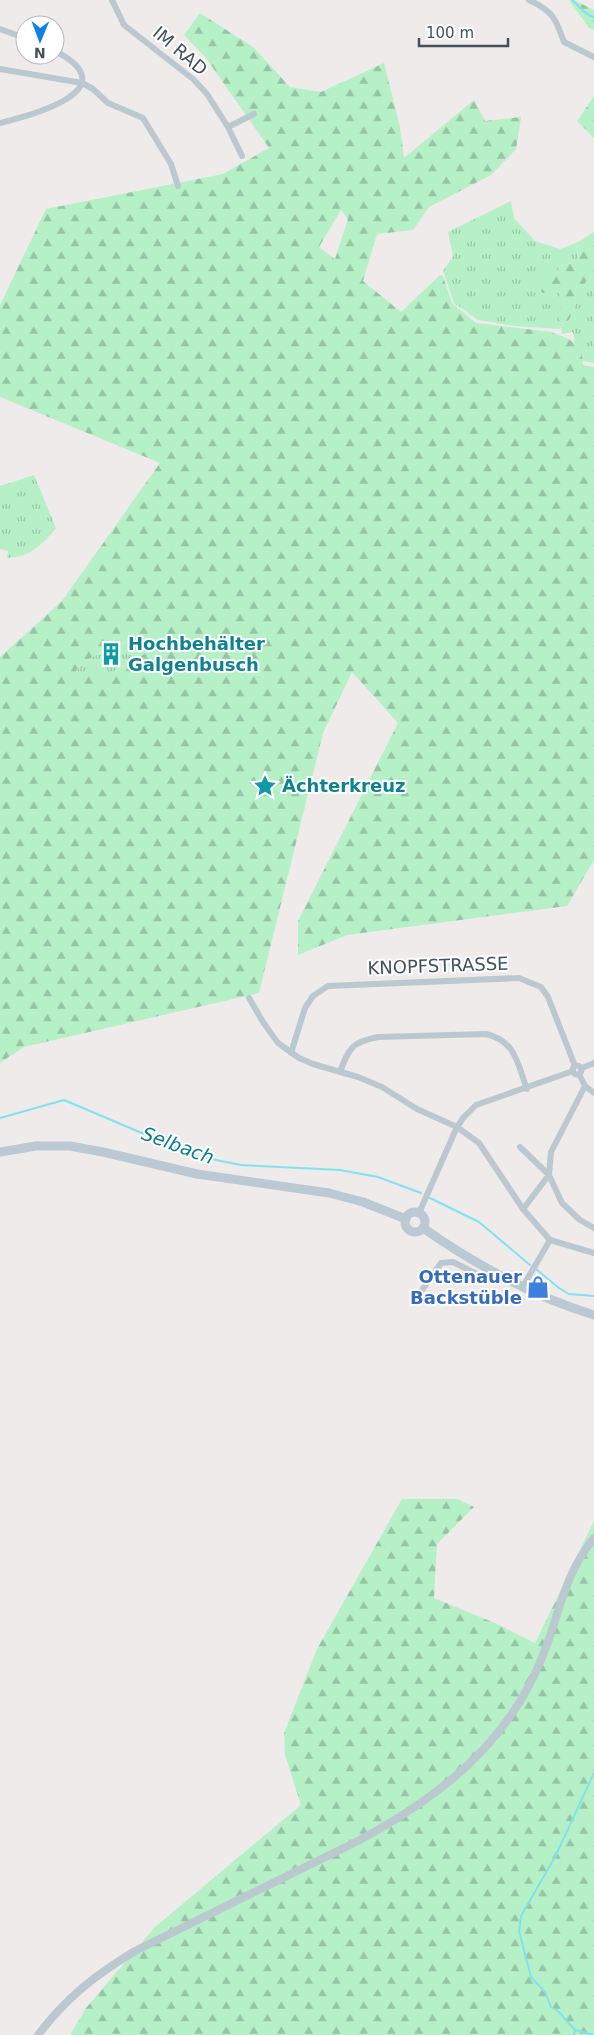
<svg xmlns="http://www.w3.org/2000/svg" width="594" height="2035" font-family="'DejaVu Sans',sans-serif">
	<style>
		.grass { fill: url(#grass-tufts) }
		.forest { fill: url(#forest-firs); fill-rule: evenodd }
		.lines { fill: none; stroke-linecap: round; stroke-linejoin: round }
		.stream { stroke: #80e2ef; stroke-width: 2 }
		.minor { stroke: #bbc8cf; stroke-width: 6 }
		.tertiary { stroke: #bbc8cf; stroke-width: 8 }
		.secondary { stroke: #bac9d4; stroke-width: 9 }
		.labels { text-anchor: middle; stroke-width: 4; stroke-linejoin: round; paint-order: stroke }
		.street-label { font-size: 18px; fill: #43515a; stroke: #fff }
		.culture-label { font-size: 18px; font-weight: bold; fill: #0d838f; stroke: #fff; text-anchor: start }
		.shop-label { font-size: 18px; font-weight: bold; fill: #366cbe; stroke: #fff; text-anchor: end }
		.water-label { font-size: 19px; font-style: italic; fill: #077c8b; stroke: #fff }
	</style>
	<defs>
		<pattern id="grass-tufts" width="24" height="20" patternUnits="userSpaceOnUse" patternTransform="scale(1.25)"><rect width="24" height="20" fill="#b6f0c7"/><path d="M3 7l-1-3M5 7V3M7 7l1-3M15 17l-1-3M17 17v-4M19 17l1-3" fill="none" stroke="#96c5a5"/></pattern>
		<pattern id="forest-firs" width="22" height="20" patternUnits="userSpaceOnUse" patternTransform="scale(1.25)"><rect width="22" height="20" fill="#b6f0c7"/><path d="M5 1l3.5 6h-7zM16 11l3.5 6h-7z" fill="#96c5a5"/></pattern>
	</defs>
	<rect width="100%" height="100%" fill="#efebeb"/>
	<g class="grass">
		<path d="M511 201 514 218 535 241 560 249 578 242 577 261 559 266 558 275 543 293H560L561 324 569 320 586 281 594 276V363L583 361 582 350 575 344 573 332 562 334 561 326 560 329 514 326 478 320 454 303 443 271 453 256 448 232Z"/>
		<path d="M34 475 56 528C43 544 29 558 7 558L8 551 0 549V486Z"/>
		<path d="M129 641 150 649 138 659 111 673H78L76 670 92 657Z"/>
	</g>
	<g class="forest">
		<path d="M569 0H574L594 10V30L589 28Z"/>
		<path d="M200 13 253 47 290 87 321 92 384 63 400 127 404 158 474 100 485 121 521 117 516 149 491 175 429 207 413 230 377 234 363 281 401 312 440 275 443 276 452 303 476 323 551 332 569 339 582 350 583 365 594 367V860L567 906 347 935 298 955V921L398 723 352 672 323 733 259 993 24 1047 0 1063V657L62 601 160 463 0 397V305L46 209 223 174 269 148 206 58 184 35ZM341 210 348 219 335 259 319 247ZM129 641 150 649 138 659 111 673H78L76 670 92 657Z"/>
		<path d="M594 96V138L577 121Z"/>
		<path d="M594 232V276L586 281 569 320 560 324V293H543L535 286 541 276 558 275 559 266 577 261 578 242Z"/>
		<path d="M402 1499H458L474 1507 437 1544 434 1598 495 1623 535 1643 594 1521V2035H70L86 2008 155 1927 301 1805 285 1755 284 1733 317 1649Z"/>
	</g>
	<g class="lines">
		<g class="stream">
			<path d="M572 0C580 6 584 15 594 17"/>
			<path d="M0 1118 64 1100 196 1156 241 1165 340 1170 378 1177 421 1193"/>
			<path d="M430 1198 479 1222 530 1265"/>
			<path d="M537 1270 559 1288 569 1294 594 1296"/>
			<path d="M575 2030 558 2011 551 2007 545 1992 531 1977 519 1931 521 1916 555 1857 594 1773"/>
			<path d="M574 2035 575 2030 594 2035"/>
		</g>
		<g class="minor">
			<path d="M112 0 124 25 193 79 207 94 228 127 242 156"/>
			<path d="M529 0C553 11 556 19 564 42L594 57"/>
			<path d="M0 29 25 38"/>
			<path d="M0 69 82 83 93 89 108 103 143 118 171 164 178 186"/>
			<path d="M0 123C33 115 129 89 55 51"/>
			<path d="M228 127 254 114"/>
			<path d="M249 998 263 1022 278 1043 299 1058 313 1064 358 1077 382 1087 417 1109 457 1127 479 1143 523 1209 550 1240 594 1253"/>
			<path d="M291 1053 305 1008 313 996 328 986 519 978 541 987 548 997 575 1066"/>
			<circle cx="577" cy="1070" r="4.5"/>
			<path d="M582 1068 594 1063"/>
			<path d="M340 1072C349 1048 352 1042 378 1037L486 1034C516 1041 517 1063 527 1089"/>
			<path d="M579 1074 585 1086 594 1093"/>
			<path d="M520 1147 549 1175 562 1203 580 1220 594 1228"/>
			<path d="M523 1209 549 1175 551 1152 585 1086"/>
			<path d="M419 1213 457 1127 464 1117 476 1105 573 1071"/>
			<path d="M522 1288 550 1240"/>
			<path d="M420 1293 441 1263 453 1262 493 1282 501 1277"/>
		</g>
		<path class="tertiary" d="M38 2035C67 1997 94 1976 135 1951L356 1842C438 1798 508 1745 543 1655 560 1613 564 1574 594 1538"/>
		<g class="secondary">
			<path d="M0 1152 36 1146H70L103 1152 197 1174 329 1193 363 1202 406 1219"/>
			<circle cx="415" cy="1222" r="10"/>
			<path d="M423 1228C476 1265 532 1296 594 1315"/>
		</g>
	</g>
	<defs>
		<symbol id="building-bare" viewBox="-9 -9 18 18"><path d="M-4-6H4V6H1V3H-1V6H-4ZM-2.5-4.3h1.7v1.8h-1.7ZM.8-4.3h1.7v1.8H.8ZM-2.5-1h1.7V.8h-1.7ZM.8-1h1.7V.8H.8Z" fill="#0f9aa8" stroke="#fff" stroke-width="2.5" paint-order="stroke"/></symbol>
		<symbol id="sight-bare" viewBox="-9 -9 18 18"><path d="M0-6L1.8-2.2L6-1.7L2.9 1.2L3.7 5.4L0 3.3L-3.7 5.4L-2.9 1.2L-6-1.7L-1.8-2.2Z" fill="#0f9aa8" stroke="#fff" stroke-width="2.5" paint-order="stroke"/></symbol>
		<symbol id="shop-bare" viewBox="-9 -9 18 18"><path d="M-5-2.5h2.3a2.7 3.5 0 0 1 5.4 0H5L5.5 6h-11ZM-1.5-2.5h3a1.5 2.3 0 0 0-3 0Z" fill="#3f7fe0" stroke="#fff" stroke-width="2.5" paint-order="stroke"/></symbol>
	</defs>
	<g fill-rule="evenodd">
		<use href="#building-bare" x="95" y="638" width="32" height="32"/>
		<use href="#sight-bare" x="249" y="770" width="32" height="32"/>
		<use href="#shop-bare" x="522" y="1271" width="32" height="32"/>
	</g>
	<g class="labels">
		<g class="street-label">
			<text transform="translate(180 51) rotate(40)" y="6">IM RAD</text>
			<text transform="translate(438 966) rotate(-2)" y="6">KNOPFSTRASSE</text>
		</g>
		<g class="culture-label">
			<text x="128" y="650">Hochbehälter<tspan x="128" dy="21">Galgenbusch</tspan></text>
			<text x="282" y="792">Ächterkreuz</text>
		</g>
		<g class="shop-label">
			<text x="522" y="1283">Ottenauer<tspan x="522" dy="21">Backstüble</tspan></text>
		</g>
		<g class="water-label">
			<text transform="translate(178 1145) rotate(20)" y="7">Selbach</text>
		</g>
	</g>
	<g transform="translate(40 40) rotate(181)"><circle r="24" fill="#ffffff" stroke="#b4b9bd"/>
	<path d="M0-4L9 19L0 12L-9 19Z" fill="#1080e4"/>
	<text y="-8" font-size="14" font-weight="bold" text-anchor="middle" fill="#43515a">N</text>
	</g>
	<path d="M419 38v8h89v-8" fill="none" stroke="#43515a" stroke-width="2.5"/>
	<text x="426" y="38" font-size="15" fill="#43515a" stroke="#ffffff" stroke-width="4" paint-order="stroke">100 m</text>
</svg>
